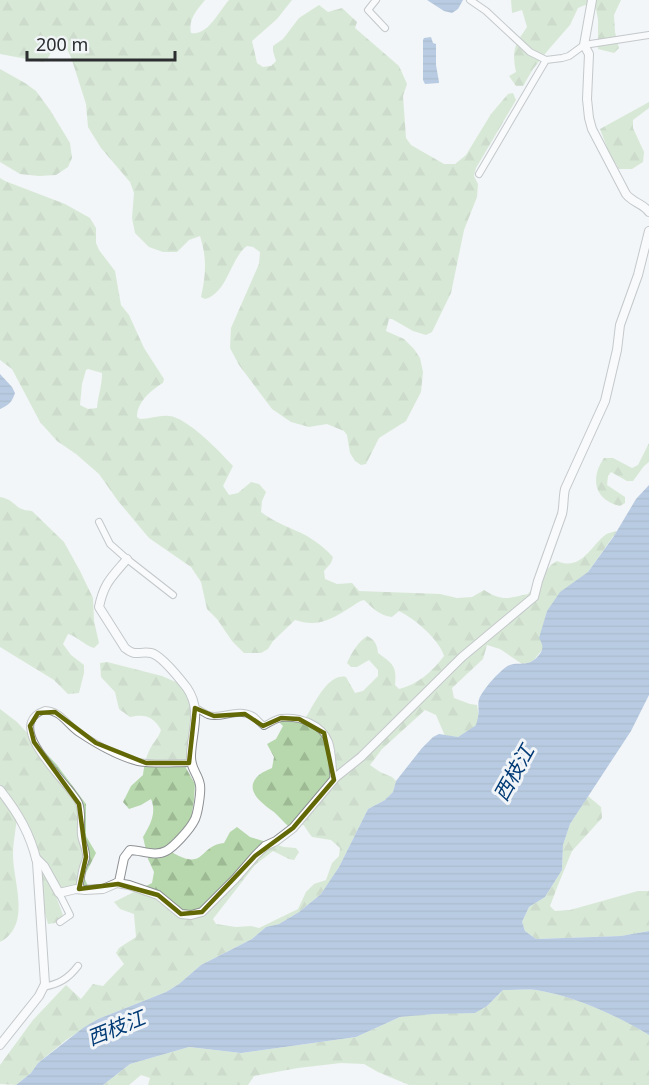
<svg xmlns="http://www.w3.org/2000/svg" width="649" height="1085" font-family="'Noto Sans','Noto Sans SC',sans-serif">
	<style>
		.forest { fill: url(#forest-firs); fill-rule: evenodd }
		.water { fill: url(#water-rules) }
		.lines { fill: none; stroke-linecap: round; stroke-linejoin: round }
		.minor-casing { stroke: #8e9194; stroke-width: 8 }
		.tertiary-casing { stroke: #8e9194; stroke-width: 10 }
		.minor { stroke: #fff; stroke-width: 6 }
		.tertiary { stroke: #fff; stroke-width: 8 }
		.marked { fill: none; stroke: #636807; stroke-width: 4.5; stroke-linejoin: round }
		.labels { text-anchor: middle; stroke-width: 6; stroke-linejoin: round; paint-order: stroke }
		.water-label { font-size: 20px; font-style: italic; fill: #003a75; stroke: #f2f5f8 }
	</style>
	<defs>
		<pattern id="forest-firs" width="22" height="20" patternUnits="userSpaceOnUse" patternTransform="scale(1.5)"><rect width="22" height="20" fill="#b7d8ad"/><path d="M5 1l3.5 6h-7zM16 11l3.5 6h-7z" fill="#9eba95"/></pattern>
		<pattern id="water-rules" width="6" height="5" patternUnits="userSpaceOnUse" patternTransform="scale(1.5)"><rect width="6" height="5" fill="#7198c9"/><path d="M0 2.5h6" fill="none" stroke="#5d7ca4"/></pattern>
	</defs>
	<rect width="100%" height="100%" fill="#f2f5f8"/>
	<g class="forest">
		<path d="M0 0H205C197 10 188 19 191 33 208 36 219 11 229 0H292L277 19 252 41 257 63 263 67 271 66 276 61 273 51V46L283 39 299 18 319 5 328 12 342 8 357 22 355 28 399 66 407 84 403 96 406 138 411 145 444 164H455L466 155 491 114 508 94 513 93 516 100 476 168 474 176 478 184 477 197 464 230 451 293 432 332 426 335 413 331 392 319H389L386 331 404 339 414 349 420 358 423 372 421 392 406 421 379 438 366 464 361 465 355 461 350 453 347 435 344 431 327 424 309 427 291 422 272 409 239 365 230 348 231 328 259 264 260 252 253 247 247 246C231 257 227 294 205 299L201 297C206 274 207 258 200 236L189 240 177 252H163L149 247 135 233 132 218 134 193 130 182 101 148 88 127 86 104 71 57 65 45 59 43 54 47 47 60 43 62 0 54Z"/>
		<path d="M511 0H621L614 15 615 32 619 48 614 53 598 49V20L596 9 585 5 578 8 570 25 549 49 533 69 523 86H516L509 76 516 72C512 50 514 46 527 27L522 10 512 13Z"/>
		<path d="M0 69 25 83 36 91 50 110 70 143 72 158 68 167 56 175 39 176 20 174 0 162Z"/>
		<path d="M649 102V108L633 120V128L644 152 643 162 632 169H619L609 153 600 129Z"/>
		<path d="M0 178 5 181 65 204 90 218 96 228V243L99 250 115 271 121 305 129 315 144 348 164 379 163 383C151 390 137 402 137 417L140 419C150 419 160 415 169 416 187 417 221 453 233 466L223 486 229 495 238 493 251 482 259 484 266 492 262 501 261 512C275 523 292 528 307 536 317 542 326 549 333 557L331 563 324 571 325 579 337 584 352 583 359 591 440 594 457 598 472 597 484 590C503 602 508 598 528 594L551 565 557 561C580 571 589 549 604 536 607 533 613 532 617 531L588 572 575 582 547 611 540 638 543 644V649L532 662 522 664 500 649 487 645 483 659 452 688 454 698 470 704 477 705 479 716 476 726 458 737 445 736 436 715 425 710 382 749 370 765 380 772 392 777 396 781 393 792 385 800 368 809 339 867 329 883 321 894 299 912 279 924 266 927 252 939 201 965 179 984 166 992 98 1019 66 1040 38 1063 31 1073 16 1085 0 1084V1065L33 1020 66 985 81 999 93 984 103 986 124 964 116 953 119 948 136 937 134 914 120 909 114 902 152 883 154 872 148 859 143 837C150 825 157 813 151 799L141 805 129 809 123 802 131 786 143 775C144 765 147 752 153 744 157 738 159 736 161 730 153 716 145 714 130 717L119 709 115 692 101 677 100 663 107 662 162 676 178 683 185 690 190 706V720L186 768 195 784 194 800 191 820 175 838 173 853C206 871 198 846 224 843L230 832 237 827 250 837 284 847 296 848 299 852 294 860 289 859 273 851 255 865 213 919 216 924 236 927 251 926 259 928 298 909 306 892 314 884 326 880 332 863 339 856 340 848 331 840 312 837C301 823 307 822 288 826 283 821 279 817 274 812 263 804 242 790 259 775 262 772 268 770 272 768L274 757 267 744 276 739 283 726 278 721 280 720 303 722C312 709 327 672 346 677L355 693 363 691 378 676V670L369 660 357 667H351L347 663C352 652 358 642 367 636 375 640 377 644 378 653 393 664 397 666 395 685L399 689C417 685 433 671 444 656 439 639 415 619 399 611L392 617C380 616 373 608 364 600 359 601 356 604 351 607 332 619 318 628 295 620L273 641 268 649 261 653H244L232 641 217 619 207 609 201 582 191 567 149 538 118 501 99 474 76 454 57 441 40 422 12 369 0 360ZM88 369 102 373C102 386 98 396 97 408L88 409 80 405 82 384 86 370Z"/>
		<path d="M649 443V462L644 466 633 481H627L611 472 608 476 607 485 625 497V503L620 506C594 500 590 478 604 458H613L632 468 638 465Z"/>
		<path d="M0 497C17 500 13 510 32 511L64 542 80 571 93 598 94 621 99 643 94 648C84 645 78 637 68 634L63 644 71 655 84 665V673L79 693 68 694 54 680 0 647Z"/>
		<path d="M0 709 17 722 57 765 86 804V836L96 853 84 877 88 886H70L56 896 63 915 55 923 48 924 43 907 38 853 17 817C16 829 13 842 13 855 13 882 32 925 0 942Z"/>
		<path d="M588 796 601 807 602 818 572 851 558 885 550 906 555 911 570 910 638 891H649V931L621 936 536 939 525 931 522 922 529 907 545 897 562 870 563 845 570 824Z"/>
		<path d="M503 990C514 990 525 989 536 990 574 996 617 1015 649 1035V1085H409L378 1072 364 1064 341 1063 298 1068 254 1076 248 1085H148L150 1078 141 1075 129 1085H103L130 1064 189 1047 241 1053 356 1037 400 1017 487 1006Z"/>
	</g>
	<g class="water">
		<path d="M427 0H463L458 9 452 13 444 11Z"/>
		<path d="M431 37 433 43 436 44V65L439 82V83L425 84 423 80V40L424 38Z"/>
		<path d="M0 374 12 387 15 393C12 402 9 405 0 409Z"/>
		<path d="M649 485V695L631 731 570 824 563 845 562 870 545 897 529 907 522 922 525 931 536 939 621 936 649 931V1035C616 1015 574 996 536 990 526 989 514 990 503 990L487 1006 475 1013 433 1014 400 1017 356 1037 241 1053 189 1047 130 1064 103 1085H16L31 1073 38 1063 83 1028 98 1019 166 992 179 984 201 965 252 939 266 927 279 924 299 912 321 894 339 867 368 809 385 800 393 792 396 781 422 748 433 737 439 734 458 737 475 726C476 726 478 718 478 717 480 709 476 703 481 695 487 685 497 674 506 667 517 659 527 670 539 655 544 649 543 645 539 638L547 611 560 592 588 572 614 536 636 499Z"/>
	</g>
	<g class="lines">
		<defs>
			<g id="minor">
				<path d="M376 0 368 10 385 28"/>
				<path d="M470 0 486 11 530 52 546 60"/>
				<path d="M479 174 546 60 562 58 569 56 584 45 649 35"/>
				<path d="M99 522 110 544 127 559 173 595"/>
				<path d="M195 708C200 710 204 713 208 715 221 720 237 707 253 716 257 719 260 723 264 726 269 723 276 719 281 718 300 716 322 724 329 742 333 753 332 768 334 780"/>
				<path d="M79 889C80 883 81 877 82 871 83 866 85 862 86 858 87 850 82 843 81 835 80 825 83 813 79 803 71 785 0 725 45 710 61 711 67 725 79 733 97 745 118 757 138 762 155 765 174 763 190 763"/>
				<path d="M59 893 70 915 60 922"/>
				<path d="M43 987C59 984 68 979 78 966"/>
			</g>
			<g id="tertiary">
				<path d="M592 0 584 45 589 54 587 99 589 118 592 129 626 194C633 203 644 204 649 212"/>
				<path d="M0 790C18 813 30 833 37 862L45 984 39 996 0 1045"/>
				<path d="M36 858 44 866 59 893 76 889 85 890 103 889 119 882 124 858 130 850C141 850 155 857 166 851 174 847 190 829 194 821 198 815 201 791 200 785 198 773 190 769 191 755 192 731 202 710 187 688 180 679 161 655 151 653 139 651 136 657 125 648L99 607C104 583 111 578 127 559"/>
				<path d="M117 883 129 885 158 895 181 914 191 915 202 912 235 879 255 856 265 846 276 841 293 828 336 777 361 757 462 657 534 597 538 581 562 514C564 506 563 498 565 489L605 401 617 350 620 325 638 275 649 231"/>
			</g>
		</defs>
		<use href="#minor" class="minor-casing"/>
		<use href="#tertiary" class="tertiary-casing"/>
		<use href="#minor" class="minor"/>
		<use href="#tertiary" class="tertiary"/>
	</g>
	<path d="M0 0H649V1085H0ZM195 708 214 716 245 714 263 726 281 718 299 719 324 733 334 780 293 828 255 856 202 912 181 914 158 895 118 884 79 889 86 857 79 804 34 742 30 726 38 713 55 712 96 743 146 763H189Z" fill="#f2f5f8" fill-opacity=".55" fill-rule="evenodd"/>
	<path class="marked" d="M195 708 214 716 245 714 263 726 281 718 299 719 324 733 334 780 293 828 255 856 202 912 181 914 158 895 118 884 79 889 86 857 79 804 34 742 30 726 38 713 55 712 96 743 146 763H189Z"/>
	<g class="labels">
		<g class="water-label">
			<text transform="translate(514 773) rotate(-61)" y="7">西枝江</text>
			<text transform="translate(116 1028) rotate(-22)" y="7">西枝江</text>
		</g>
	</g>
	<path d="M27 51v9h148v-9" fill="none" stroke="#2b2d2e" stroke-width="3"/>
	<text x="36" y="51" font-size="18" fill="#2b2d2e" stroke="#f2f5f8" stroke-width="4.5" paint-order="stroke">200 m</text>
</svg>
